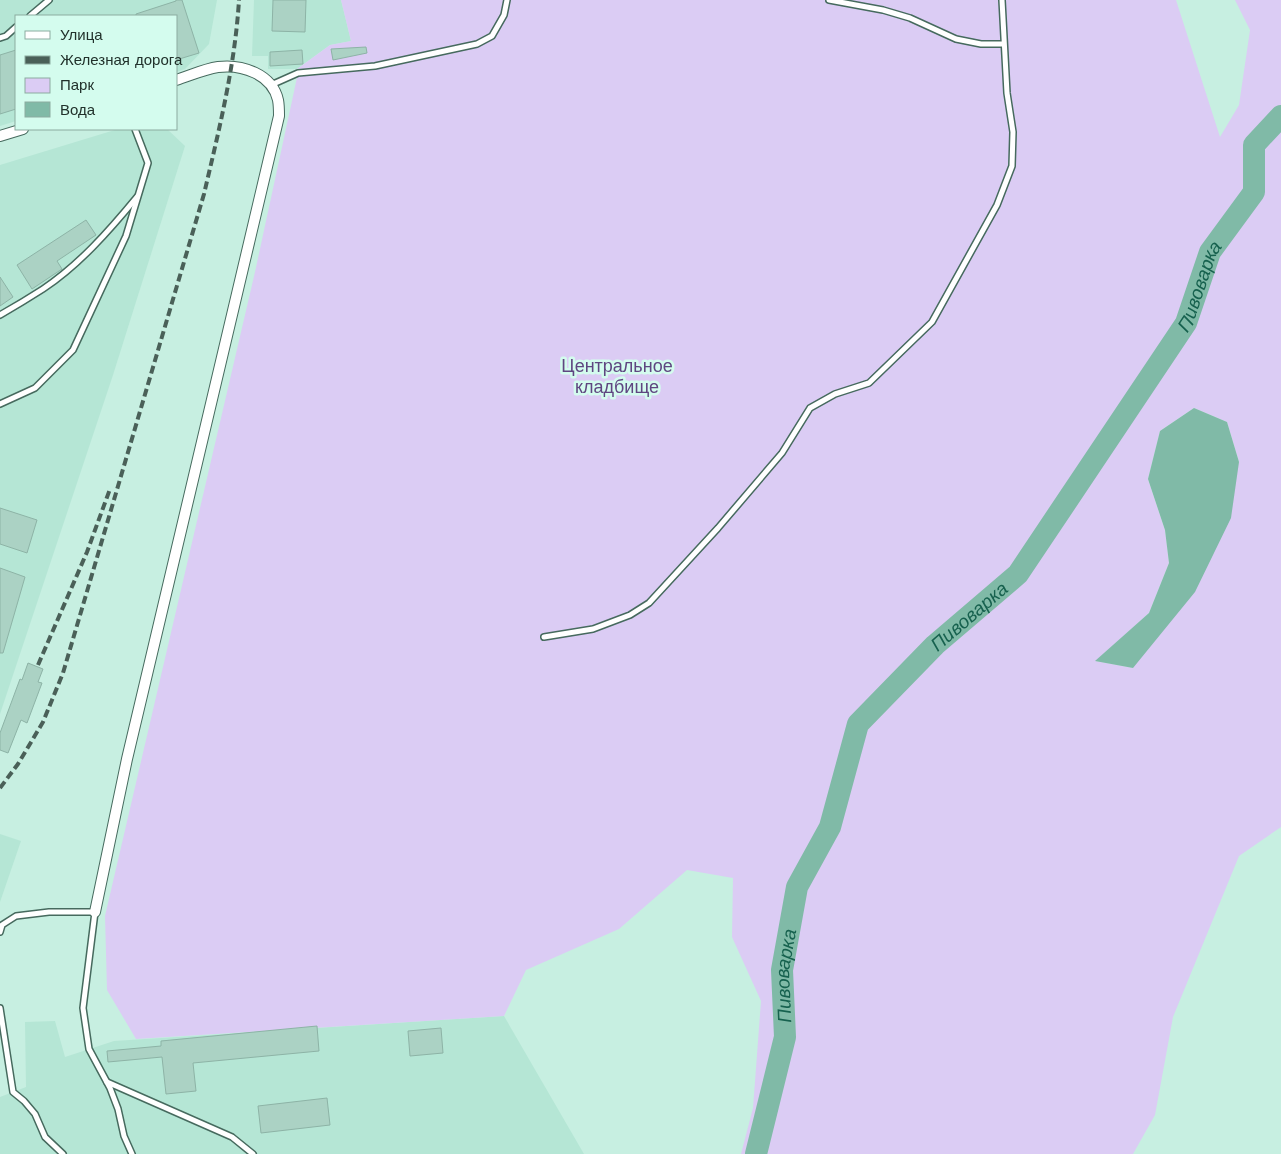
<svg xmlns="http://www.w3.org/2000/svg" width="1281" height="1154" font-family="'Work Sans',sans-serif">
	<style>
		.built { fill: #b5e6d5 }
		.green { fill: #dbccf4; fill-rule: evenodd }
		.water { fill: #80baa7 }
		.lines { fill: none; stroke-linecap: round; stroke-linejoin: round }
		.river { stroke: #80baa7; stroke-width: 22 }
		.building { fill: #abd2c4; stroke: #8db3a6 }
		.service-casing { stroke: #466a5e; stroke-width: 8 }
		.minor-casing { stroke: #466a5e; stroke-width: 12 }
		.service { stroke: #fff; stroke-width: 5 }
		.minor { stroke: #fff; stroke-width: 10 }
		.rail { stroke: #4a6058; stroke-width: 4; stroke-dasharray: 8 4; stroke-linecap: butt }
		.labels { text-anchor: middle; stroke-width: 5; stroke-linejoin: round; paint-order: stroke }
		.park-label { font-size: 18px; fill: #5f4681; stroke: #d4fcee }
		.water-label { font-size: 19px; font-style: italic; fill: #17624f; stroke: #d4fcee }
	</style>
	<rect width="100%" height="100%" fill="#c7efe1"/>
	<g class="built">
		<path d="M0 0H217L209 44 185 69 176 72V16H16V121L0 126Z"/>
		<path d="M254 0H341L351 41 330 45 297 69H268V56H252Z"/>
		<path d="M118 129H167L185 146 113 375 0 714V165Z"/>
		<path d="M0 834 21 841 0 902Z"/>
		<path d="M504 1016 584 1154H0V1097L26 1087 25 1022 55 1021 65 1057 114 1041Z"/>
	</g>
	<path class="green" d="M341 0H1176L1220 137 1239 105 1250 30 1235 0H1281V827L1239 856 1173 1017 1155 1115 1133 1154H741L753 1108 761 1001 732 937 733 878 687 870 619 929 526 970 504 1016 136 1039 107 990 105 916 255 272 298 73 297 69 330 45 351 41ZM1194 408 1227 422 1239 462 1133 668 1096 661 1149 613 1169 563 1165 530 1148 479 1160 431Z"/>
	<path class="water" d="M1194 408 1227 422 1239 462 1231 518 1195 592 1133 668 1095 661 1149 613 1169 563 1165 530 1148 479 1160 431Z"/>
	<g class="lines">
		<path class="river" id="s1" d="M756 1154 785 1037 782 970 797 887 830 827 858 724 935 645 1018 574 1186 323 1210 252 1254 192V145L1281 116"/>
	</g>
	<g class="building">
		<path d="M176 0H182L199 53 176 60V16H136V14L176 1Z"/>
		<path d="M273 0H306L305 32 272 31Z"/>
		<path d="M366 47 367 53 333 60 331 49Z"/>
		<path d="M16 50V109L0 114V55Z"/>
		<path d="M302 50 303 64 270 66V52Z"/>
		<path d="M86 220 96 235 57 261 62 269 32 289 17 265Z"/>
		<path d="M0 277 13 297 0 306Z"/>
		<path d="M0 508 37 520 27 553 0 544Z"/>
		<path d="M0 568 25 577 3 653H0Z"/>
		<path d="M28 663 43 669 38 682 42 683 27 723 21 720 8 753 0 750V733L20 679 22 680Z"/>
		<path d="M317 1026 319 1051 193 1063 196 1091 166 1094 162 1057 108 1062 107 1051 161 1046V1041Z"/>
		<path d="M441 1028 443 1053 410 1056 408 1031Z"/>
		<path d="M327 1098 330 1125 261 1133 258 1106Z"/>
	</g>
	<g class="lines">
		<defs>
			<g id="service">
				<path d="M829 0 883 10 910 18 956 39 981 44H1003"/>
				<path d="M30 16 49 0"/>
				<path d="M0 38 6 36 16 27"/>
				<path d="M271 85 298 73 375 66 477 44 492 36 504 15 507 0"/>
				<path d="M0 315C14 307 29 298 43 289 79 265 109 231 137 197"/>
				<path d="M0 404 35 388 73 350 126 236 148 163 135 129"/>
				<path d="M544 637 593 629 630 615 649 603 718 528 782 453 810 408 835 394 869 383 932 322 997 205 1012 166 1013 132 1007 93 1002 0"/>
				<path d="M0 932 2 925 16 916 49 912H95L83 1008 89 1049 110 1088 118 1109 124 1136 132 1154"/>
				<path d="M0 1008 13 1092 24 1101 35 1114 45 1137 63 1154"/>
				<path d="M107 1082 232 1137 253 1154"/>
			</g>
			<g id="minor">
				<path d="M0 136 23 129"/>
				<path d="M95 912 127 759 279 116C279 111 279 105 278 100 272 74 242 64 218 67 204 69 189 76 176 80"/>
			</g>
		</defs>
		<use href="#service" class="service-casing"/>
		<use href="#minor" class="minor-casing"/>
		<use href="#service" class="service"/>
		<use href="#minor" class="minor"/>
		<g class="rail">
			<path d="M38 665 87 552 110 489"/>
			<path d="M0 788 18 764 43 722 63 673 204 194C219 130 235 66 239 0"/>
		</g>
	</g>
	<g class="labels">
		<g class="park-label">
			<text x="617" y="372">Центральное<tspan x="617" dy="21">кладбище</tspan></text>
		</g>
		<g class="water-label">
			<text dy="7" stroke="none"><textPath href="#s1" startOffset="1008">Пивоварка</textPath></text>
			<text dy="7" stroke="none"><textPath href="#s1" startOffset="602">Пивоварка</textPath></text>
			<text dy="7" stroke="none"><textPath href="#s1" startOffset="182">Пивоварка</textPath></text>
		</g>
	</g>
	<rect x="15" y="15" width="162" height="115" fill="#d4fcee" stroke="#8caba0"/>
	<rect x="25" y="31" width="25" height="8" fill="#ffffff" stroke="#8caba0"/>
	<text x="60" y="40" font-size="15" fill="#21312b">Улица</text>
	<rect x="25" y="56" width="25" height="8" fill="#4a6058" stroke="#8caba0"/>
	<text x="60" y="65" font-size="15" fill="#21312b">Железная дорога</text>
	<rect x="25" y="78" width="25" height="15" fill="#dbccf4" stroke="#8caba0"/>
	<text x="60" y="90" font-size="15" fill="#21312b">Парк</text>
	<rect x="25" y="102" width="25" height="15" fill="#80baa7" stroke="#8caba0"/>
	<text x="60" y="115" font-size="15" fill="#21312b">Вода</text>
</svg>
